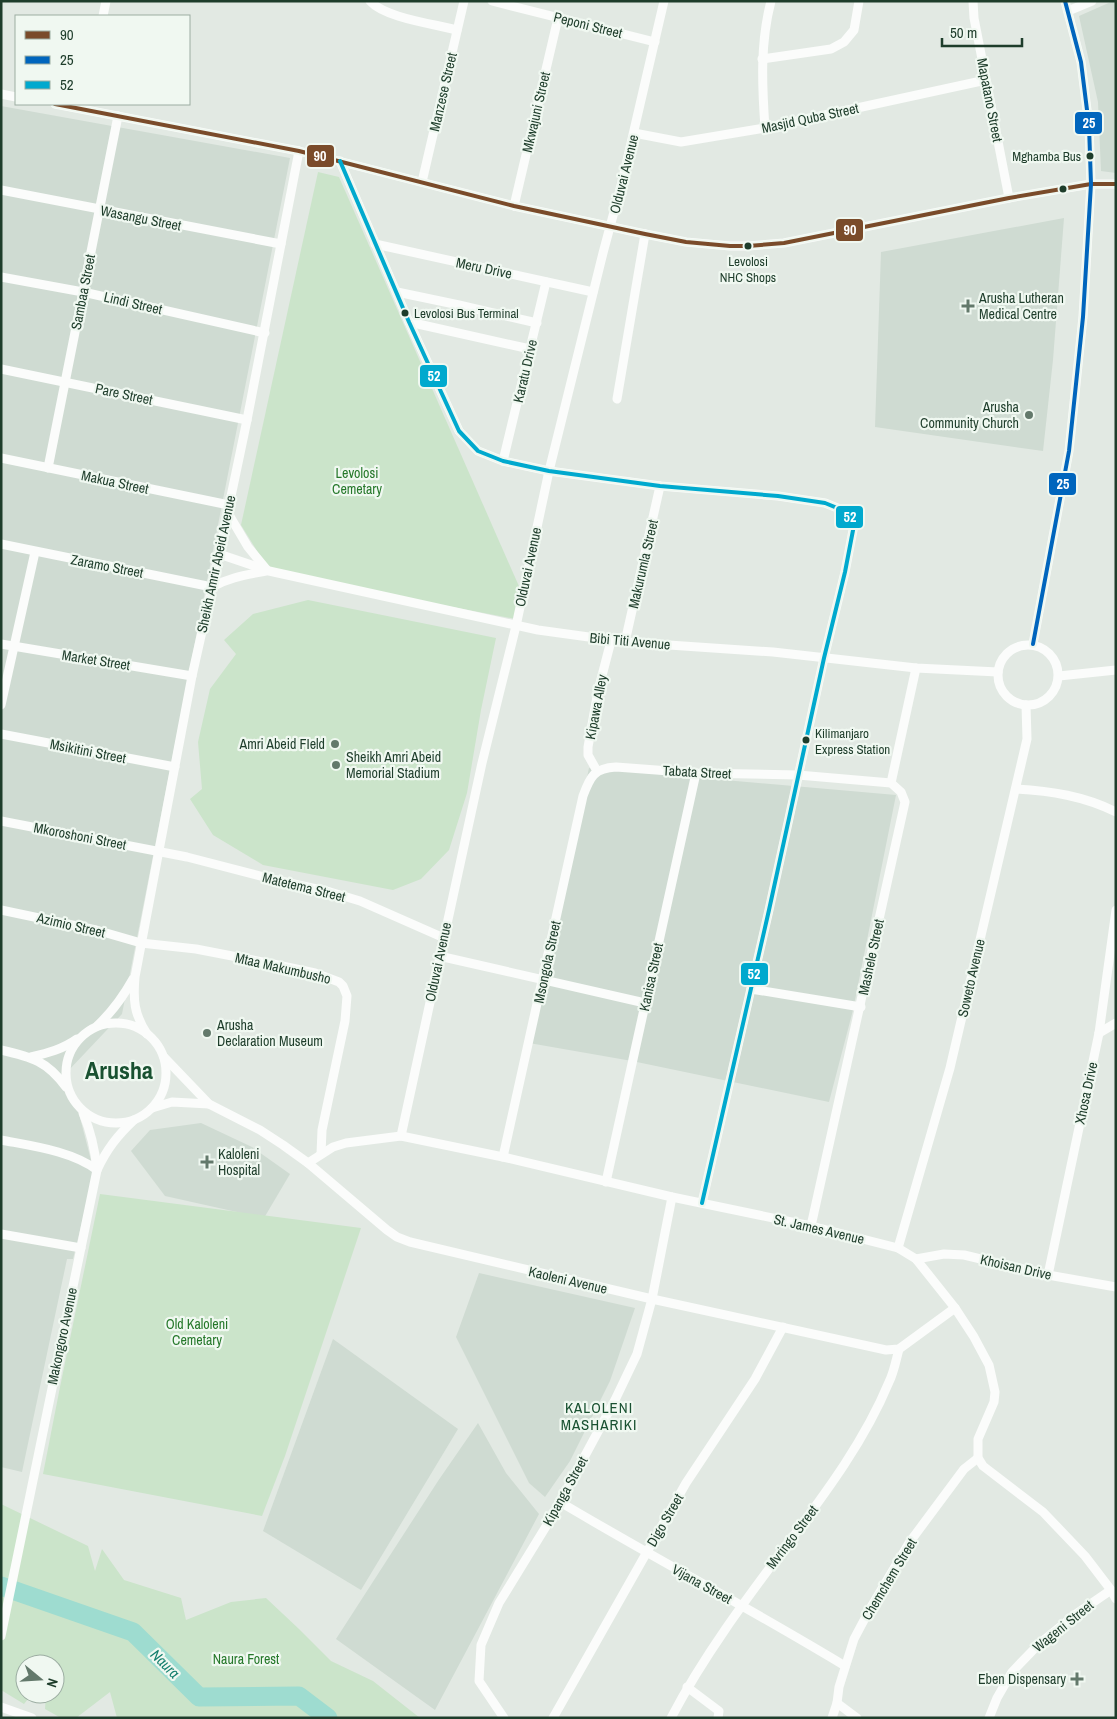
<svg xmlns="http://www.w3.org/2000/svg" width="1117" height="1719" font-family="'Archivo Narrow',sans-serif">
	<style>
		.built { fill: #cfdbd2 }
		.green { fill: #cbe4ca }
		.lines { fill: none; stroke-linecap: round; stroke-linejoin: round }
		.river { stroke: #9edcd0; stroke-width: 19 }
		.street { stroke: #fbfcfb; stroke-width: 9 }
		.bus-1-casing { stroke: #f0f8f1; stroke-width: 8 }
		.bus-2-casing { stroke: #f0f8f1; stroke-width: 8 }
		.bus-3-casing { stroke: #f0f8f1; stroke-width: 8 }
		.bus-1 { stroke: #7a4b2a; stroke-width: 4 }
		.bus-2 { stroke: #0065bd; stroke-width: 4 }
		.bus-3 { stroke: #00a9ce; stroke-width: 4 }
		.bus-dot { fill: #1e3d2b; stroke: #f0f8f1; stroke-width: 2 }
		.poi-dot { fill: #63796b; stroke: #f0f8f1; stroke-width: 2 }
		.labels { text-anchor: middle; stroke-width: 4.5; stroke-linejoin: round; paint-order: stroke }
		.bus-label { font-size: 13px; fill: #1e3d2b; stroke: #f0f8f1; text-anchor: start }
		.street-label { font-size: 14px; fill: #1e3d2b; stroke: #f0f8f1 }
		.poi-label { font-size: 14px; fill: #1e3d2b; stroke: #f0f8f1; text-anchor: start }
		.park-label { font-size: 14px; fill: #25782a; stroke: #f0f8f1 }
		.neighbourhood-label { font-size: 15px; letter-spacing: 1px; fill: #195131; stroke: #f0f8f1 }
		.water-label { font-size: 15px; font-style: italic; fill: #137f6d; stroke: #f0f8f1 }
		.town-label { font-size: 24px; font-weight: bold; fill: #195131; stroke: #f0f8f1 }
		.line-badge { stroke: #f0f8f1; stroke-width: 2 }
		.badge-label { font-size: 14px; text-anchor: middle; font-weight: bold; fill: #fff }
	</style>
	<rect width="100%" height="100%" fill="#e2e9e3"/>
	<g class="built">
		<path d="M1113 1H1116V173L1101 171 1098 102 1079 16Z"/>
		<path d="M1 106 290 158 122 1014 68 1071 94 1172 73 1259H67L22 1472 1 1467Z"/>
		<path d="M1064 218 1053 360 1043 451 875 427 881 252Z"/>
		<path d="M589 768 896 795 853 1010 829 1102 632 1061 529 1043Z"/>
		<path d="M201 1123 252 1147 290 1174 264 1218 165 1196 131 1151 150 1130Z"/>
		<path d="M479 1273 635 1308 610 1381 570 1461 545 1497 529 1483 456 1337Z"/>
		<path d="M333 1339 458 1429 361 1590 263 1531Z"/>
		<path d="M478 1423 506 1473 539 1514 435 1710 336 1639 438 1481Z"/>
	</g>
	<g class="green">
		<path d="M318 172 339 177 525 600 521 620 270 572 241 525Z"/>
		<path d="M308 600 496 638 481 710 467 793 449 850 421 879 393 890 263 865 213 835 190 799 202 789 198 742 210 689 236 654 224 640 253 614Z"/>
		<path d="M100 1194 361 1228 285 1456 262 1516 43 1474 60 1387Z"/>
		<path d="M1 1504 88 1546 95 1571 102 1549 124 1580 181 1598 186 1620 231 1602 266 1598 299 1629 331 1661 373 1681 420 1718H117L110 1692 76 1718H61L45 1709 46 1694H55V1664H25V1694H32L24 1704 1 1690Z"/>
	</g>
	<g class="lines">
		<path class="river" d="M1 1586 133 1632 199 1697 299 1696 328 1718"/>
		<g class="street">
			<path d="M370 1C385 18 435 24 457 30"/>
			<path d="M492 1 655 42"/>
			<path d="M973 1 974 18 1009 198"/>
			<path d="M1068 11 1092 1"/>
			<path d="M103 16 106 1"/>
			<path d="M762 59 831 49 844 42 854 30 859 1"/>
			<path d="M1 94 16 97"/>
			<path d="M55 104 299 151 514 206 645 234 686 242 730 246H748L784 243 1009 198 1091 184H1116"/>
			<path d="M765 128C762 85 760 43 771 1"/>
			<path d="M634 133 681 142 765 128 986 80"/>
			<path d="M340 161 409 322 459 431 478 451 503 461 549 471 660 486 778 496 825 503 847 512 854 525 845 572 824 658 769 910 702 1203"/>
			<path d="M422 182 464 1"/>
			<path d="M1 190 281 244"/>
			<path d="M514 206 558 18"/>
			<path d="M375 244 593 292"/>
			<path d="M1 277 83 292 265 333"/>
			<path d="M397 292 459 305 537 323"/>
			<path d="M409 322 530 349"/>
			<path d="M1 369 247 420"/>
			<path d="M617 399 645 234"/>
			<path d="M1 458 229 505"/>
			<path d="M503 461 546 282"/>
			<path d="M48 468 118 116"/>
			<path d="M228 513 248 547 267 570"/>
			<path d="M1 544 212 587C230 577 247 575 266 571"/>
			<path d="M219 554 269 571 538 630 625 642 773 652 916 668 998 672"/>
			<path d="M625 642 660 486"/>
			<path d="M1 644 192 676"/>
			<path d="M1033 644 1069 451 1083 317 1091 184 1089 126 1081 62 1065 1"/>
			<circle cx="1028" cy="675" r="30"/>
			<path d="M1059 676 1116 670"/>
			<path d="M1 705 35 552"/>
			<path d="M1 734 175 767"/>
			<path d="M597 771 588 755V747L598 691 611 641"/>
			<path d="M891 783 916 668"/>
			<path d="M1016 789C1051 791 1084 796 1116 812"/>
			<path d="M1 821 187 857 276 880 330 892 360 901 444 938"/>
			<path d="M1 910 96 930 141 943 196 949 273 964 315 973 339 982 343 986 347 996 345 1021 322 1130 321 1154"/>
			<path d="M439 956 645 1003"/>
			<path d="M751 989 861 1007"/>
			<circle cx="116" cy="1073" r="50"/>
			<path d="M97 1026C112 1012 123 997 133 979"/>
			<path d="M1099 1033 1116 1023"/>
			<path d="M147 1034C134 1014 133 1000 135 977L192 676 212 587 247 420 299 151"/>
			<path d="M1 1050C32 1057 47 1061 66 1087"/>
			<path d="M31 1057C48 1053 63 1049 77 1039"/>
			<path d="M164 1057 209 1104 260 1130 283 1145 308 1163 387 1230 397 1237 410 1242 652 1299 886 1350 899 1349 955 1308"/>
			<path d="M152 1108 172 1102 209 1104"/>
			<path d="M83 1113C91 1132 95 1149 97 1170"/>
			<path d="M401 1136 482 763 516 626 549 471 603 253 622 182 664 1"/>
			<path d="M1 1140C32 1146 72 1151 97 1170"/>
			<path d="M503 1157 583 796C590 777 594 768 616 767L696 773 798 775 891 783 901 792 905 802 811 1226"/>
			<path d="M308 1163 333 1147 346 1143 401 1136 503 1157 672 1197 811 1226 898 1248 916 1259 955 1308 974 1337 989 1365 995 1392 994 1402 978 1439V1458L983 1466 1043 1512 1085 1556 1111 1590 1116 1599"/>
			<path d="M606 1182 696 773"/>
			<path d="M1 1234 81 1248"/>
			<path d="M898 1248 950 1068 1027 739 1026 705"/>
			<path d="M916 1259 944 1254 964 1255 1048 1275 1116 1287"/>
			<path d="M1048 1275 1099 1033 1116 910"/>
			<path d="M560 1502C654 1558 751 1609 845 1666"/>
			<path d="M1 1636 97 1170C107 1149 117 1136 134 1120"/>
			<path d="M687 1687 719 1711 718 1718"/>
			<path d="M837 1703 857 1718"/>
			<path d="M1 1707 32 1718"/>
			<path d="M504 1718 479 1681 481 1645 499 1603 553 1515 615 1400 637 1354 652 1299 672 1197"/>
			<path d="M553 1718 686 1483 755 1379 783 1327"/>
			<path d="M671 1718C704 1655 747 1598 789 1542 827 1491 865 1440 889 1382 894 1372 896 1360 899 1349"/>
			<path d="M832 1718 837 1703 839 1687 854 1639 871 1607 909 1543 964 1469 978 1458"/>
			<path d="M989 1718 997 1698 1012 1672 1039 1644 1076 1614 1111 1590"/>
		</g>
		<defs>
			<path id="bus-1" d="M55 104 299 151 514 206 645 234 686 242 730 246H748L784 243 1009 198 1091 184H1116"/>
			<path id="bus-2" d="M1033 644 1069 451 1083 317 1091 184 1089 126 1081 62 1065 1"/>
			<path id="bus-3" d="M340 161 409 322 459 431 478 451 503 461 549 471 660 486 778 496 825 503 847 512 854 525 845 572 824 658 769 910 702 1203"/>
		</defs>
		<use href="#bus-1" class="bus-1-casing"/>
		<use href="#bus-2" class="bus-2-casing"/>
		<use href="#bus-3" class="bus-3-casing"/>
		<use href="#bus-1" class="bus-1"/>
		<use href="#bus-2" class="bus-2"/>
		<use href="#bus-3" class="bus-3"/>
	</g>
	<g class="bus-dot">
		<circle cx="1090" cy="156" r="4.5"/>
		<circle cx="1063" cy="189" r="4.5"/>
		<circle cx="748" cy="246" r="4.5"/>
		<circle cx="405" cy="313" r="4.5"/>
		<circle cx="806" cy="740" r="4.5"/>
	</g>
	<g class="poi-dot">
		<path d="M965.5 298.5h5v5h5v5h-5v5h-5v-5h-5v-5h5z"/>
		<circle cx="1029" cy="415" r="5"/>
		<circle cx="335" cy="744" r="5"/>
		<circle cx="336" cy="765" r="5"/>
		<circle cx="207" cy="1033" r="5"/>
		<path d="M204.5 1154.5h5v5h5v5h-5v5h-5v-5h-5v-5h5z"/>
		<path d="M1074.5 1671.5h5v5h5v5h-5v5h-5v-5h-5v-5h5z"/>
	</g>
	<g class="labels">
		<g class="bus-label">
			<text x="1081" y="161" text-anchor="end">Mghamba Bus</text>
			<text x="748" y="266" text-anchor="middle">Levolosi<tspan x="748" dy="16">NHC Shops</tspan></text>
			<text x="414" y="318">Levolosi Bus Terminal</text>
			<text x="815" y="738">Kilimanjaro<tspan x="815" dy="16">Express Station</tspan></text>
		</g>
		<g class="street-label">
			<text transform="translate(588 25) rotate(14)" y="5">Peponi Street</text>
			<text transform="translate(443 92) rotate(-77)" y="5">Manzese Street</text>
			<text transform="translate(990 100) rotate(79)" y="5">Mapatano Street</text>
			<text transform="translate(536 112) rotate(-77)" y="5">Mkwajuni Street</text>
			<text transform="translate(810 118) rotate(-12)" y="5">Masjid Quba Street</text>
			<text transform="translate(624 174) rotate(-76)" y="5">Olduvai Avenue</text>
			<text transform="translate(141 218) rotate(11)" y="5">Wasangu Street</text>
			<text transform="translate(484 268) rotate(12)" y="5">Meru Drive</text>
			<text transform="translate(83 292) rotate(-79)" y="5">Sambaa Street</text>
			<text transform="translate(133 303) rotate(13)" y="5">Lindi Street</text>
			<text transform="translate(525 371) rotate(-77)" y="5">Karatu Drive</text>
			<text transform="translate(124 394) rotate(12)" y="5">Pare Street</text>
			<text transform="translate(115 482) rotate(12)" y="5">Makua Street</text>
			<text transform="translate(216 564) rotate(-78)" y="5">Sheikh Amrir Abeid Avenue</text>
			<text transform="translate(643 564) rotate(-77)" y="5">Makurumla Street</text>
			<text transform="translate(107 566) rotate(11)" y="5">Zaramo Street</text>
			<text transform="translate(528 567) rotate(-78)" y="5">Olduvai Avenue</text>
			<text transform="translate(630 641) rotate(5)" y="5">Bibi Titi Avenue</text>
			<text transform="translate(96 660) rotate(9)" y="5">Market Street</text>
			<text transform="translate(596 707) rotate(-79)" y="5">Kipawa Alley</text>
			<text transform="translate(88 751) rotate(11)" y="5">Msikitini Street</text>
			<text transform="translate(697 772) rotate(3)" y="5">Tabata Street</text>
			<text transform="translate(80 836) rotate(11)" y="5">Mkoroshoni Street</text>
			<text transform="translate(304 887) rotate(14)" y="5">Matetema Street</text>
			<text transform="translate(71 925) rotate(13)" y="5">Azimio Street</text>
			<text transform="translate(871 957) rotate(-78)" y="5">Mashele Street</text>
			<text transform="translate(438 962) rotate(-78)" y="5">Olduvai Avenue</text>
			<text transform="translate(547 962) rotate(-78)" y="5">Msongola Street</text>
			<text transform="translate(283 968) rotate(13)" y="5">Mtaa Makumbusho</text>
			<text transform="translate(651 977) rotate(-78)" y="5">Kanisa Street</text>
			<text transform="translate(971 978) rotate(-77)" y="5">Soweto Avenue</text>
			<text transform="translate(1086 1093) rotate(-78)" y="5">Xhosa Drive</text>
			<text transform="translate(819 1229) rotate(13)" y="5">St. James Avenue</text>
			<text transform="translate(1016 1267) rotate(13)" y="5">Khoisan Drive</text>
			<text transform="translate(568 1280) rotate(13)" y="5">Kaoleni Avenue</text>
			<text transform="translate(62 1336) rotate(-78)" y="5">Makongoro Avenue</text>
			<text transform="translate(565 1491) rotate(-61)" y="5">Kipanga Street</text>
			<text transform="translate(665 1520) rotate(-60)" y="5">Digo Street</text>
			<text transform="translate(792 1537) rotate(-53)" y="5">Mvringo Street</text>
			<text transform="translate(889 1579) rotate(-59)" y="5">Chemchem Street</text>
			<text transform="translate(702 1584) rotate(29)" y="5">Vijana Street</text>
			<text transform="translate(1063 1626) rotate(-39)" y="5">Wageni Street</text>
		</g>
		<g class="poi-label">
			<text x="979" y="303">Arusha Lutheran<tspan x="979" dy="16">Medical Centre</tspan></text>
			<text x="1019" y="412" text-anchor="end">Arusha<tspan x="1019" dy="16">Community Church</tspan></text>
			<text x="325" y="749" text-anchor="end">Amri Abeid FIeld</text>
			<text x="346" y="762">Sheikh Amri Abeid<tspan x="346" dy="16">Memorial Stadium</tspan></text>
			<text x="217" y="1030">Arusha<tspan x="217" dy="16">Declaration Museum</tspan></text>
			<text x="218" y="1159">Kaloleni<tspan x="218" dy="16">Hospital</tspan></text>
			<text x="1066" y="1684" text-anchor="end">Eben Dispensary</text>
		</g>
		<g class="park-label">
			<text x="357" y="478">Levolosi<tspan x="357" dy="16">Cemetary</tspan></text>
			<text x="197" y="1329">Old Kaloleni<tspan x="197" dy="16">Cemetary</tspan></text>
			<text x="246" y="1664">Naura Forest</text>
		</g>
		<g class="neighbourhood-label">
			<text x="599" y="1413">KALOLENI<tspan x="599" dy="17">MASHARIKI</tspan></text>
		</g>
		<g class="water-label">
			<text transform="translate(165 1664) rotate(45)" y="5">Naura</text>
		</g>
		<g class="town-label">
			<text x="119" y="1079">Arusha</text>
		</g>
	</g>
	<g class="line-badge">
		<rect x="1074" y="111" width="29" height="24" rx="5" fill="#0065bd"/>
		<rect x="306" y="144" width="29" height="24" rx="5" fill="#7a4b2a"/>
		<rect x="835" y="218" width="29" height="24" rx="5" fill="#7a4b2a"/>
		<rect x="419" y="364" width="29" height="24" rx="5" fill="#00a9ce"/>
		<rect x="1048" y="472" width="29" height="24" rx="5" fill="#0065bd"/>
		<rect x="835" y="505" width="29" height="24" rx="5" fill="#00a9ce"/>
		<rect x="740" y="962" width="29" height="24" rx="5" fill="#00a9ce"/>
	</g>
	<g class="badge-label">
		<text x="1089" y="128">25</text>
		<text x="320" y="161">90</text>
		<text x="850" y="235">90</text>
		<text x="434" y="381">52</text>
		<text x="1063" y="489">25</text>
		<text x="850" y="522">52</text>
		<text x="754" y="979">52</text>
	</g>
	<rect width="1117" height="1719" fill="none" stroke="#1e3d2b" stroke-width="5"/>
	<rect x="15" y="15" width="175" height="90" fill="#f0f8f1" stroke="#9cada2"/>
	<rect x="25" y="31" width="25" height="8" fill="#7a4b2a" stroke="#9cada2"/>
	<text x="60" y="40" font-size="15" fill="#1e3d2b">90</text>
	<rect x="25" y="56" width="25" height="8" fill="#0065bd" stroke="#9cada2"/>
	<text x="60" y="65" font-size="15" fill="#1e3d2b">25</text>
	<rect x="25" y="81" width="25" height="8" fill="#00a9ce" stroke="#9cada2"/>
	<text x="60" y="90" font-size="15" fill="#1e3d2b">52</text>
	<g transform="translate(40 1679) rotate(108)"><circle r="24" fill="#f0f8f1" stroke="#9cada2"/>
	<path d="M0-4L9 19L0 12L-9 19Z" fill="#63796b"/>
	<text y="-8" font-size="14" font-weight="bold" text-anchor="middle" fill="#1e3d2b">N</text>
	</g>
	<path d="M942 38v8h80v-8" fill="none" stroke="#1e3d2b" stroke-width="2.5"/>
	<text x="950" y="38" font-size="15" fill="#1e3d2b" stroke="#f0f8f1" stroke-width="4" paint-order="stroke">50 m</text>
</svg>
